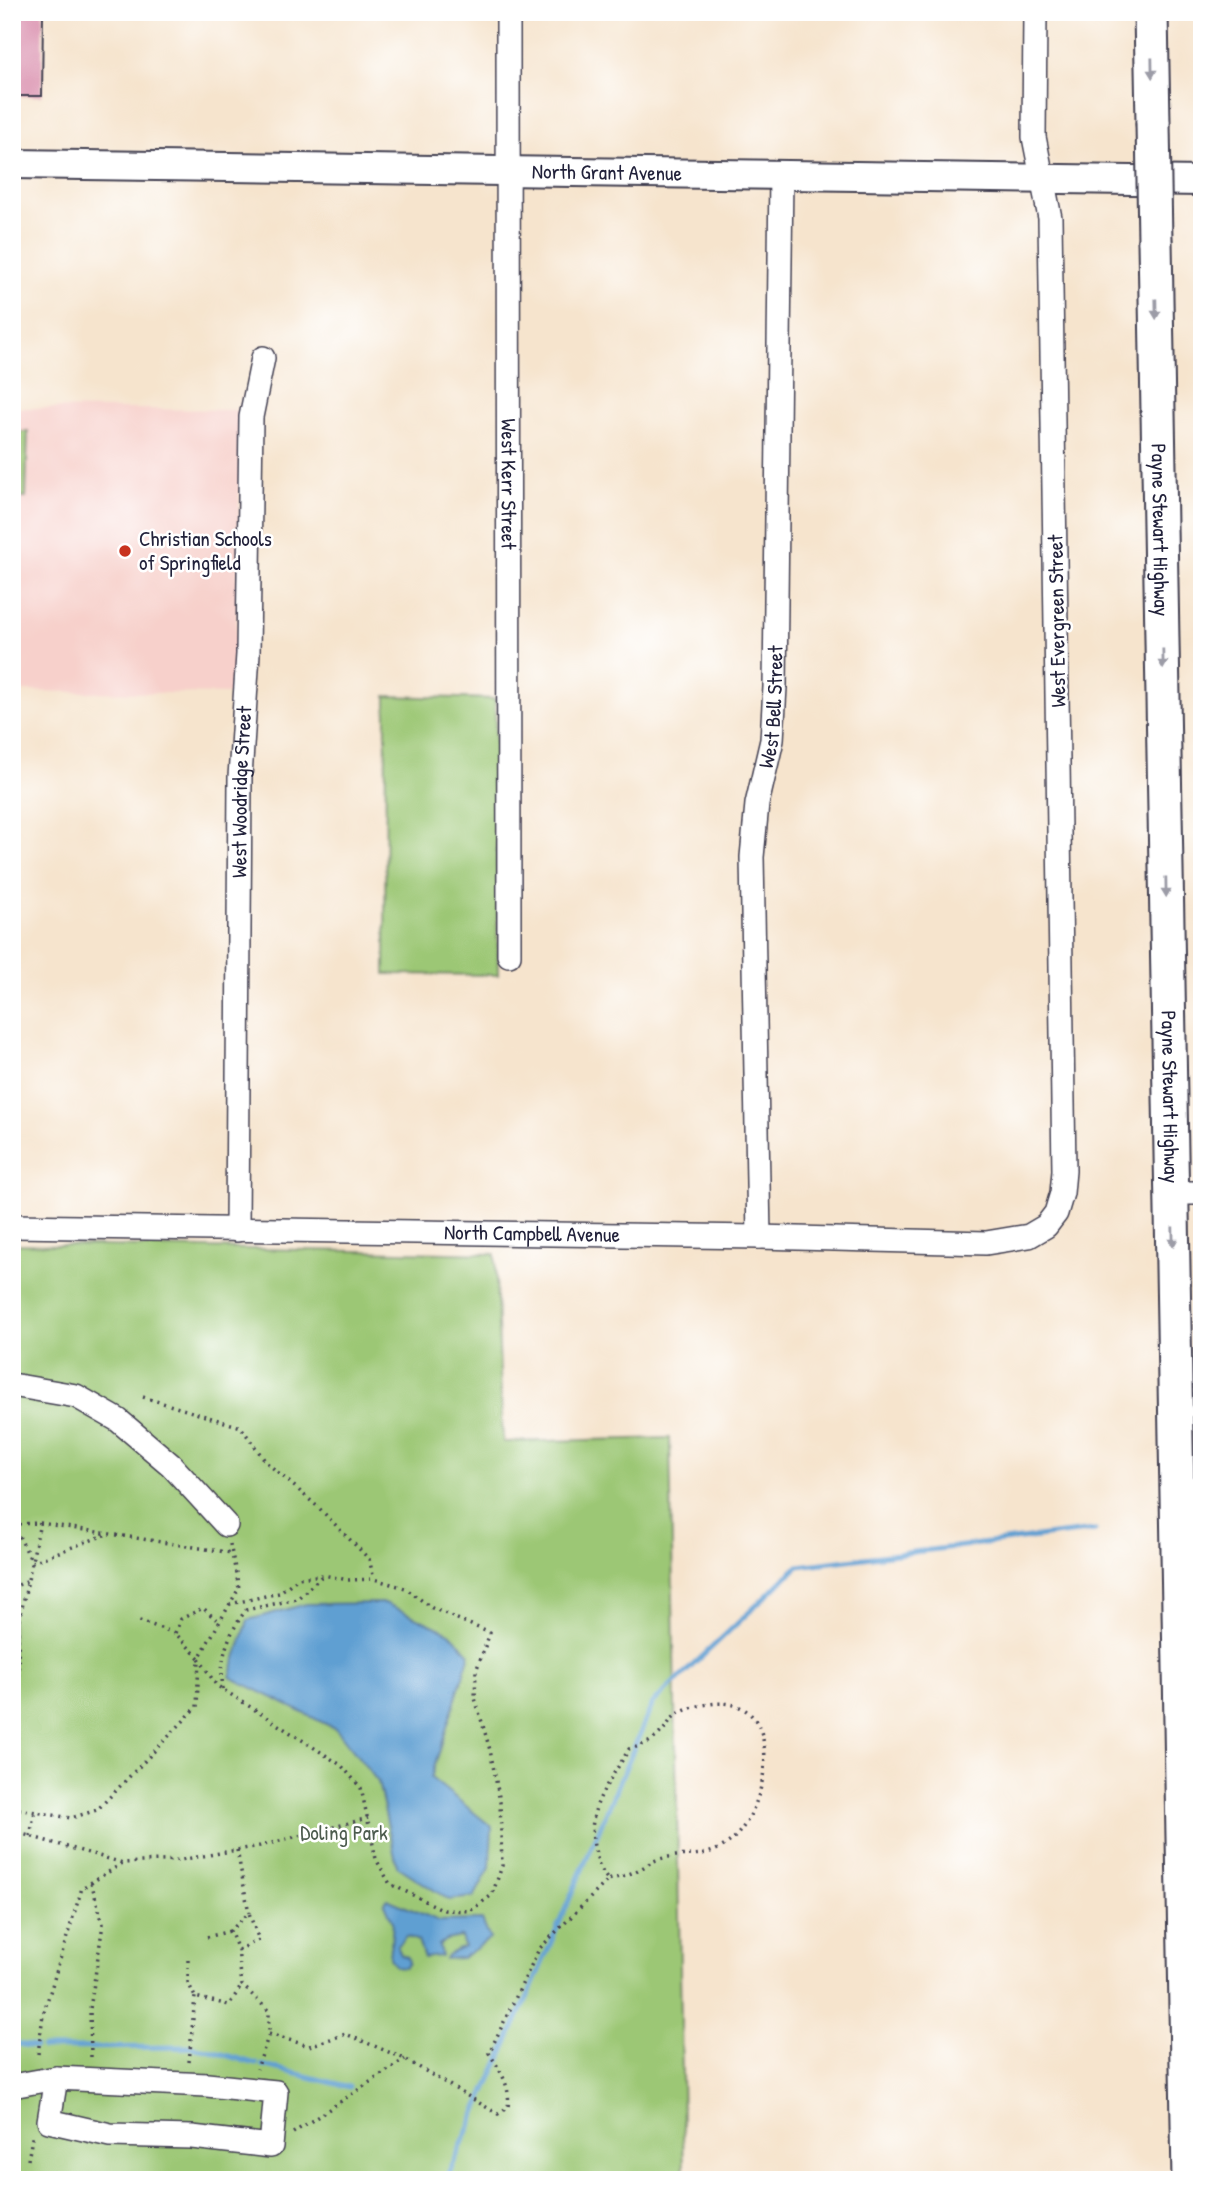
<svg xmlns="http://www.w3.org/2000/svg" width="1214" height="2192" font-family="'Patrick Hand',sans-serif">
	<style>
		.built { fill: #f7d0cb }
		.green { fill: #9cc775; stroke: #5f7458; stroke-width: 2 }
		.water { fill: #5f9fd2; stroke: #406086; stroke-width: 2 }
		.lines { fill: none; stroke-linecap: round; stroke-linejoin: round }
		.stream { stroke: #5f9fd2; stroke-width: 5 }
		.building { fill: #d98dac }
		.minor-casing { stroke: #423f51; stroke-width: 26 }
		.major-casing { stroke: #423f51; stroke-width: 32 }
		.highway-casing { stroke: #423f51; stroke-width: 37 }
		.path { stroke: #423f51; stroke-width: 3.5; stroke-dasharray: 2 5; stroke-linecap: butt }
		.minor { stroke: #fff; stroke-width: 23 }
		.major { stroke: #fff; stroke-width: 28 }
		.highway { stroke: #fff; stroke-width: 33 }
		.highway-bridge-casing { stroke: #423f51; stroke-width: 37; stroke-linecap: butt }
		.highway-bridge { stroke: #fff; stroke-width: 33 }
		.oneway { fill: #9c9ca7 }
		.poi-dot { fill: #c8321e; stroke: #fff; stroke-width: 2.5 }
		.labels { text-anchor: middle; stroke-width: 5; stroke-linejoin: round; paint-order: stroke }
		.street-label { font-size: 21px; fill: #22223b; stroke: #fff }
		.poi-label { font-size: 21px; fill: #22223b; stroke: #fff; text-anchor: start }
		.park-label { font-size: 21px; fill: #4d5c4f; stroke: #fff }
	</style>
	<rect width="100%" height="100%" fill="#fff"/>
	<filter id="ink" filterUnits="userSpaceOnUse"><feTurbulence type="fractalNoise" baseFrequency=".0143" numOctaves="2"/><feDisplacementMap in="SourceGraphic" scale="14" xChannelSelector="R" yChannelSelector="G"/><feConvolveMatrix kernelMatrix="1 2 1 2 8 2 1 2 1" color-interpolation-filters="sRGB"/></filter>
	<filter id="wash" filterUnits="userSpaceOnUse"><feTurbulence type="fractalNoise" baseFrequency=".00686" numOctaves="4" result="noise"/><feDisplacementMap in="SourceGraphic" scale="28" xChannelSelector="R" yChannelSelector="G"/><feGaussianBlur stdDeviation="1.57" result="paint"/><feColorMatrix in="noise" values="0 0 0 0 0 0 0 0 0 0 0 0 0 0 0 0 0 1.4 0 .05"/><feComposite in="paint" operator="in"/></filter>
	<g filter="url(#wash)">
		<rect width="100%" height="100%" fill="#f6e4cd"/>
		<path class="built" d="M12 408 241 410 235 694 12 691Z"/>
		<g class="green">
			<path d="M12 432H28L26 498H12Z"/>
			<path d="M386 696 495 699 498 975 385 974Z"/>
			<path d="M12 1244 495 1254 503 1442 670 1438 684 2180H12Z"/>
		</g>
		<g class="water">
			<path d="M385 1603 450 1633 470 1654 431 1778 492 1827 490 1868 474 1897 449 1900 397 1866 378 1782 336 1729 230 1677 248 1620 306 1604Z"/>
			<path d="M387 1899 439 1921 482 1920 490 1939 462 1958 445 1959 447 1955 464 1947 461 1937 446 1940 439 1945 441 1956 424 1958 418 1941 406 1936 397 1946 401 1955 408 1957 409 1963 405 1968 396 1967 390 1958 393 1922 384 1902Z"/>
		</g>
		<g class="lines">
			<g class="stream">
				<path d="M12 2043 35 2047"/>
				<path d="M42 2048 189 2047 208 2050 256 2064"/>
				<path d="M262 2065 349 2087"/>
				<path d="M446 2180 532 1987 653 1703 798 1566 1095 1530"/>
			</g>
		</g>
		<g id="blocks">
			<path class="building" d="M12 12H43L42 96H12Z"/>
		</g>
	</g>
	<g filter="url(#ink)">
		<use href="#blocks" fill-opacity="0" stroke="#423f51" stroke-width="2"/>
		<g class="lines">
			<defs>
				<g id="minor">
					<path id="s1" d="M508 12 509 955"/>
					<path d="M1172 1193H1202"/>
					<path id="s2" d="M12 1226 759 1237 986 1243 1029 1236 1046 1226 1056 1213 1062 1193 1064 1171 1050 218 1034 137 1035 12"/>
					<path id="s3" d="M237 1230 240 777 248 654 251 417 263 358"/>
					<path id="s4" d="M759 1237 752 857 757 804 772 740 775 687 781 175"/>
					<path d="M12 1385 76 1396 118 1420 171 1465 226 1525"/>
					<path d="M12 2086 56 2078 207 2085 276 2092 271 2146 192 2137 110 2135 49 2121 56 2078"/>
				</g>
				<g id="major">
					<path id="s5" d="M12 164 1202 181"/>
				</g>
				<g id="highway">
					<path d="M1151 12 1153 123"/>
					<path id="s6" d="M1155 241 1189 2180"/>
				</g>
			</defs>
			<use href="#minor" class="minor-casing"/>
			<use href="#major" class="major-casing"/>
			<use href="#highway" class="highway-casing"/>
			<g class="path">
				<path d="M143 1397 241 1427 266 1462 318 1507 369 1559 374 1579"/>
				<path d="M12 1524 40 1523 232 1553"/>
				<path d="M13 1524 32 1562 105 1535"/>
				<path d="M230 1544 239 1588 199 1658 216 1685 341 1765 361 1788 376 1859 390 1884 444 1910 470 1911 492 1895 502 1866 500 1802 490 1750 475 1698 476 1671 490 1633 432 1608 405 1588 374 1579 348 1580 323 1575 298 1578 279 1593 230 1604"/>
				<path d="M12 1588 28 1580"/>
				<path d="M12 1620 18 1627 19 1723 12 1786"/>
				<path d="M18 1627 40 1523"/>
				<path d="M175 1633 181 1619 203 1608 219 1622"/>
				<path d="M223 1689C219 1658 228 1634 246 1610L297 1599 322 1576"/>
				<path d="M12 1808 71 1818 97 1810 197 1707 199 1658 175 1633 137 1620"/>
				<path d="M12 1831 123 1863 180 1860 260 1846 368 1818"/>
				<path d="M30 1836 35 1812"/>
				<path d="M237 1850 249 1913"/>
				<path d="M207 1937 230 1931"/>
				<path d="M238 1950 259 1940 249 1913 230 1931 238 1950 242 1985 269 2011V2034L257 2069"/>
				<path d="M188 1960V1982L195 1997 229 2005 242 1985"/>
				<path d="M269 2034 309 2046 346 2034 405 2059 498 2114 508 2107C511 2086 500 2070 489 2053L539 1949 608 1880C600 1870 598 1862 595 1850 584 1808 609 1784 629 1749 645 1745 654 1741 665 1728 668 1724 671 1719 675 1716 684 1709 699 1705 710 1704 790 1692 770 1813 728 1843 704 1861 682 1851 657 1860 650 1862 645 1867 638 1870 629 1875 618 1877 608 1880"/>
				<path d="M38 2054 43 2015 82 1888 123 1863"/>
				<path d="M91 2057 90 2009 103 1924 91 1882"/>
				<path d="M189 2062 195 1997"/>
				<path d="M293 2133 405 2059"/>
				<path d="M28 2160 33 2133"/>
			</g>
			<use href="#minor" class="minor"/>
			<use href="#major" class="major"/>
			<use href="#highway" class="highway"/>
			<defs>
				<path id="highway-bridge" d="M1153 123 1155 241"/>
			</defs>
			<use href="#highway-bridge" class="highway-bridge-casing"/>
			<use href="#highway-bridge" class="highway-bridge"/>
		</g>
		<defs><path id="oneway-solid" d="M-6-.8H1V-3.2L6.5 0L1 3.2V.8H-6Z" transform="scale(1.75)"/></defs>
		<g class="oneway">
			<use href="#oneway-solid" transform="translate(1152 68) rotate(89)"/>
			<use href="#oneway-solid" transform="translate(1156 309) rotate(89)"/>
			<use href="#oneway-solid" transform="translate(1163 659) rotate(89)"/>
			<use href="#oneway-solid" transform="translate(1166 887) rotate(89)"/>
			<use href="#oneway-solid" transform="translate(1173 1237) rotate(89)"/>
		</g>
	</g>
	<circle class="poi-dot" cx="125" cy="551" r="7"/>
	<g class="labels">
		<g class="street-label">
			<text dy="7" stroke="none"><textPath href="#s5" startOffset="595">North Grant Avenue</textPath></text>
			<text dy="7" stroke="none"><textPath href="#s1" startOffset="472">West Kerr Street</textPath></text>
			<text dy="7" stroke="none"><textPath href="#s6" startOffset="289">Payne Stewart Highway</textPath></text>
			<text transform="translate(1057 621) rotate(-91)" y="7">West Evergreen Street</text>
			<text dy="7" stroke="none"><textPath href="#s4" startOffset="532">West Bell Street</textPath></text>
			<text dy="7" stroke="none"><textPath href="#s3" startOffset="438">West Woodridge Street</textPath></text>
			<text dy="7" stroke="none"><textPath href="#s6" startOffset="856">Payne Stewart Highway</textPath></text>
			<text dy="7" stroke="none"><textPath href="#s2" startOffset="520">North Campbell Avenue</textPath></text>
		</g>
		<g class="poi-label">
			<text x="139" y="546">Christian Schools<tspan x="139" dy="24">of Springfield</tspan></text>
		</g>
		<g class="park-label">
			<text x="344" y="1840">Doling Park</text>
		</g>
	</g>
	<rect width="1214" height="2192" fill="none" stroke="#fff" stroke-width="42"/>
</svg>
